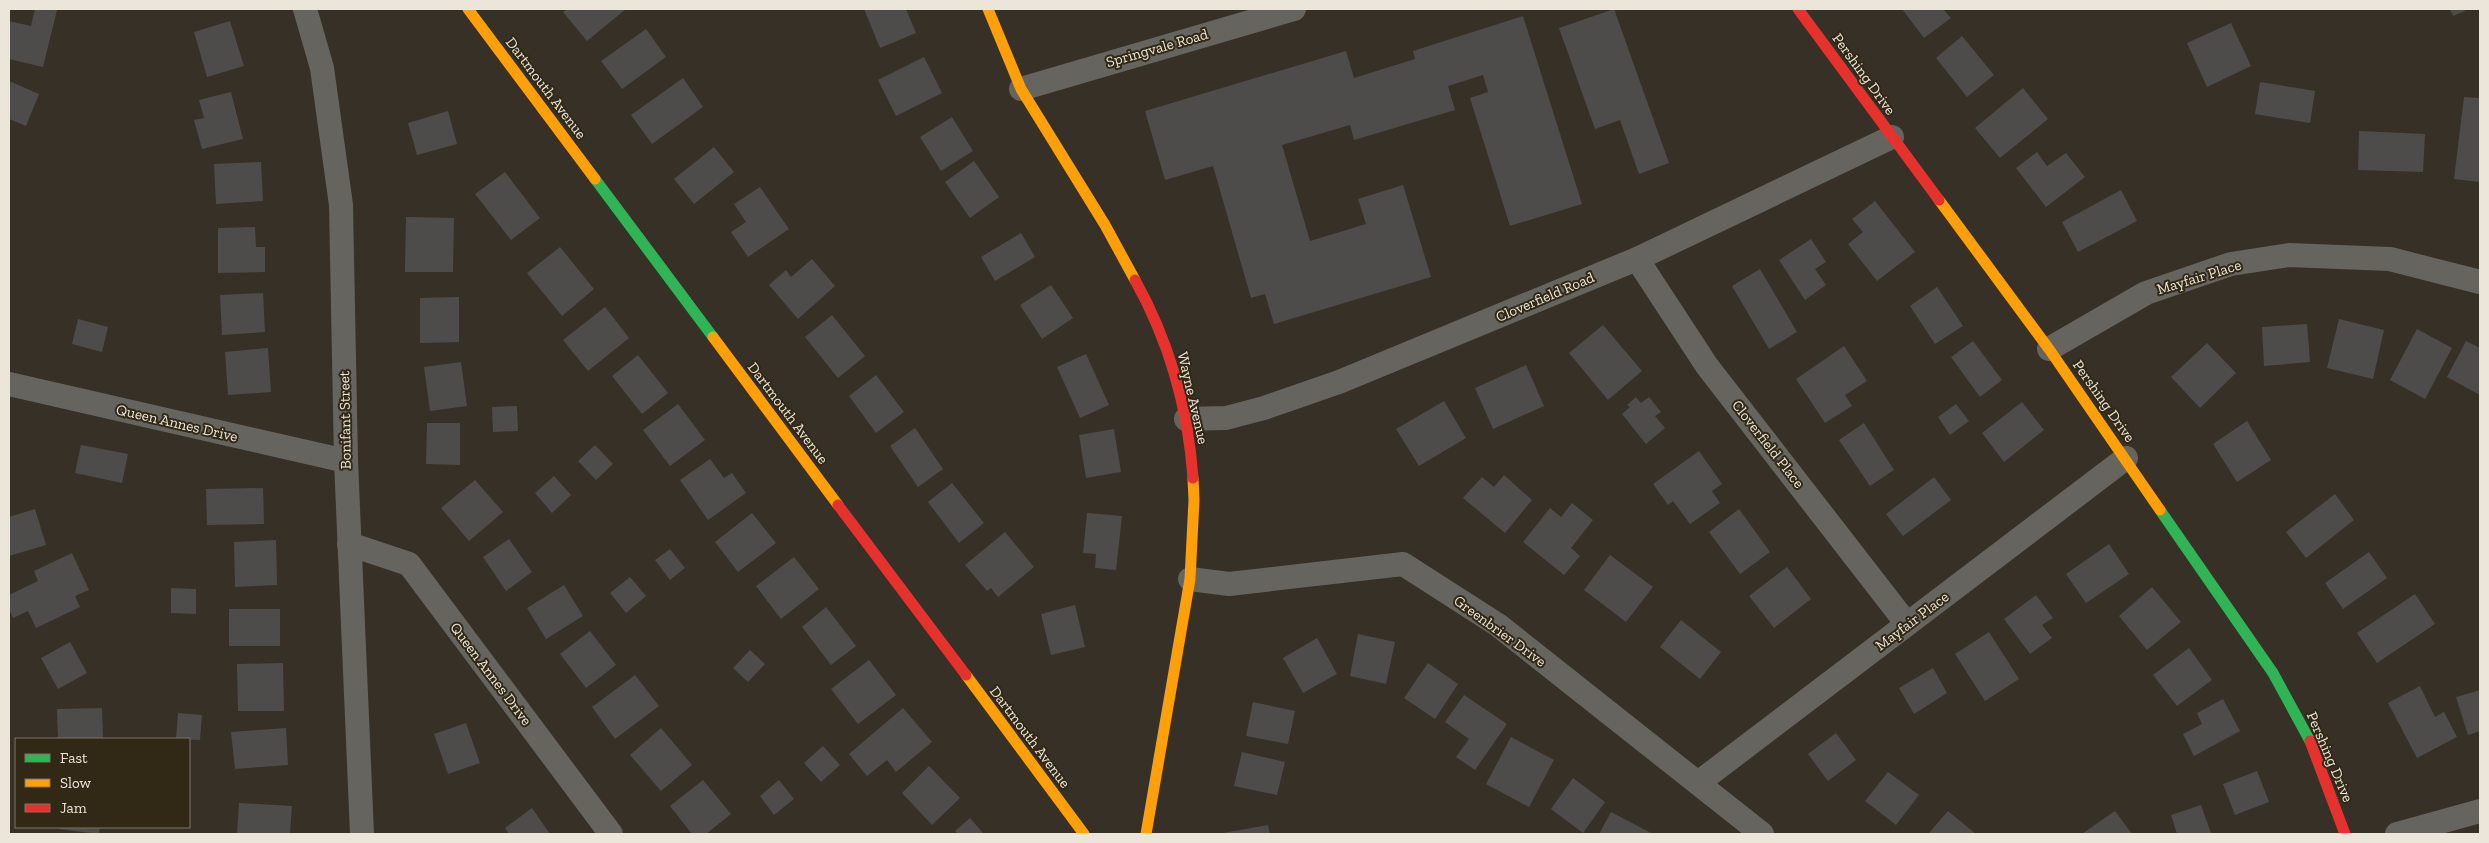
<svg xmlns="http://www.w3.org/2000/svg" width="2489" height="843" font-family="'Zilla Slab',serif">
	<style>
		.building { fill: #4e4b4b }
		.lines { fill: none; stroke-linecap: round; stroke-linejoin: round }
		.street { stroke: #66645f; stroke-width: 24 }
		.fast { stroke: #30b455; stroke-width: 11 }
		.slow { stroke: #ff9f0a; stroke-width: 11 }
		.jam { stroke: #e5322d; stroke-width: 11 }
		.labels { text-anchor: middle; stroke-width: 4; stroke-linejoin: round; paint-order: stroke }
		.street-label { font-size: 15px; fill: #ece5da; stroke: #322816 }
	</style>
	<rect width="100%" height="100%" fill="#363026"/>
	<g class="building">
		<path d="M35 9 57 10 43 67 9 59V21L31 26Z"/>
		<path d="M567 9H626L587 41 563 12Z"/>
		<path d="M864 9H906L916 33 880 48Z"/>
		<path d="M1614 9 1669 163 1639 174 1620 120 1595 129 1559 28Z"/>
		<path d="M1902 9H1943L1951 18 1924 38Z"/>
		<path d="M2450 9H2464L2465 11 2453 16Z"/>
		<path d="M1523 16 1582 204 1510 226 1470 98 1488 92 1483 75 1448 86 1455 110 1354 140 1350 125 1282 145 1310 241 1366 224 1358 199 1403 185 1431 277 1274 324 1265 294 1251 298 1213 166 1165 180 1145 111 1346 51 1354 78 1415 59 1413 51Z"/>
		<path d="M230 21 244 66 207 77 194 32Z"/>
		<path d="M2231 23 2251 66 2207 87 2187 43Z"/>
		<path d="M646 29 666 57 622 89 601 61Z"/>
		<path d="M1962 36 1994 75 1967 97 1936 58Z"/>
		<path d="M924 57 942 93 896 116 878 80Z"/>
		<path d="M683 78 703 107 652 144 631 115Z"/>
		<path d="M9 81 39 94 26 126 9 119Z"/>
		<path d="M2260 82 2315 91 2310 123 2255 114Z"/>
		<path d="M2023 88 2048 119 2000 158 1975 128Z"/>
		<path d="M231 92 243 139 202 149 194 120 204 118 199 100Z"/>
		<path d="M2464 97 2480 98V182L2454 179Z"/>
		<path d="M448 111 457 144 417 155 408 123Z"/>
		<path d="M952 117 973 151 941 171 920 137Z"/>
		<path d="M2359 131 2425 134 2423 172 2358 170Z"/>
		<path d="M714 147 734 172 694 204 674 179Z"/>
		<path d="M2037 152 2047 166 2066 153 2085 177 2046 207 2016 168Z"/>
		<path d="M974 161 999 197 970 218 945 182Z"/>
		<path d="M261 162 263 201 216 204 214 164Z"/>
		<path d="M505 172 540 218 511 240 475 194Z"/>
		<path d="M760 187 789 229 748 257 731 232 746 222 734 204Z"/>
		<path d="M2121 190 2137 221 2078 252 2062 222Z"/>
		<path d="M1875 201 1915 252 1877 281 1848 244 1863 232 1852 219Z"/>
		<path d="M406 217 454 218 453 272H405Z"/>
		<path d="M255 227 256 247H265V272L218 273V228Z"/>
		<path d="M1021 233 1035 257 995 281 981 257Z"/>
		<path d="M1811 239 1826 262 1815 269 1826 285 1805 300 1779 260Z"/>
		<path d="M560 247 594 289 562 316 527 273Z"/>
		<path d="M812 259 835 286 798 319 769 285 786 270 791 277Z"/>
		<path d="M1760 269 1797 332 1769 349 1732 286Z"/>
		<path d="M1051 285 1073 318 1042 339 1020 305Z"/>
		<path d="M1937 287 1963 326 1935 344 1910 306Z"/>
		<path d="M263 293 265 332 222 335 220 295Z"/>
		<path d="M459 297V342L420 343V298Z"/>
		<path d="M605 307 629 338 588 371 563 340Z"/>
		<path d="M832 315 865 356 838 378 805 337Z"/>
		<path d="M78 319 108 327 102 352 72 344Z"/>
		<path d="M2339 319 2384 330 2373 379 2327 368Z"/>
		<path d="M2307 324 2310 362 2264 366 2262 327Z"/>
		<path d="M1603 325 1642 371 1608 400 1569 353Z"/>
		<path d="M2417 329 2452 348 2425 399 2390 380Z"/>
		<path d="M1973 341 2002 380 1980 397 1951 357Z"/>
		<path d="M2466 341 2480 348V395L2447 377Z"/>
		<path d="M2207 343 2236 373 2200 408 2171 377Z"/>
		<path d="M1844 346 1867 381 1845 395 1852 406 1825 423 1796 379Z"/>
		<path d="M268 348 271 392 228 395 225 352Z"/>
		<path d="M1086 354 1109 405 1080 418 1057 367Z"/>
		<path d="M638 355 668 393 642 414 612 376Z"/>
		<path d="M461 362 467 406 430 411 424 367Z"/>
		<path d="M1526 365 1544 406 1493 429 1475 388Z"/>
		<path d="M876 375 904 412 876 433 849 396Z"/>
		<path d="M1636 397 1641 403 1649 397 1661 412 1655 416 1665 428 1646 444 1622 414 1630 407 1627 405Z"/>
		<path d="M1444 401 1466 438 1419 466 1396 429Z"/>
		<path d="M2022 402 2044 430 2004 462 1982 433Z"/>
		<path d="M678 404 705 440 670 466 643 430Z"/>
		<path d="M1956 404 1969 421 1950 435 1938 417Z"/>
		<path d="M517 406 518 431 493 432 492 407Z"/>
		<path d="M2247 421 2271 460 2237 482 2213 444Z"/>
		<path d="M427 423H460V465L426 464Z"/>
		<path d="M1864 423 1894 470 1870 486 1839 440Z"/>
		<path d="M915 428 943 469 918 487 890 446Z"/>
		<path d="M1114 429 1121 472 1086 478 1079 435Z"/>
		<path d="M81 445 128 454 122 483 75 473Z"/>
		<path d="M595 445 613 464 596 480 578 461Z"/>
		<path d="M1699 451 1722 484 1712 491 1720 503 1690 524 1673 501 1668 505 1653 484Z"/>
		<path d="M710 459 724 478 732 473 746 493 708 520 680 480Z"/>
		<path d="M1504 475 1532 500 1505 533 1463 498 1482 477 1494 487Z"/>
		<path d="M554 476 571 495 552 513 535 493Z"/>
		<path d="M1934 477 1951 500 1903 536 1886 514Z"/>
		<path d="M475 480 503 512 469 541 441 508Z"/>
		<path d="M952 483 984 523 959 543 928 502Z"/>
		<path d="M263 488 264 524 207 525 206 489Z"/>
		<path d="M2335 494 2354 520 2306 558 2286 532Z"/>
		<path d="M1572 503 1593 520 1571 548 1580 556 1564 575 1523 542 1550 508 1561 517Z"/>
		<path d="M35 509 46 545 9 556V517Z"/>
		<path d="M1739 509 1770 552 1740 574 1709 532Z"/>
		<path d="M752 513 776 543 738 572 715 542Z"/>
		<path d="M1087 513 1122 516 1116 570 1095 568 1096 554 1083 553Z"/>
		<path d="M1005 532 1034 567 998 597 991 588 987 591 965 565Z"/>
		<path d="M509 539 532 572 506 591 483 557Z"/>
		<path d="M276 540 277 585 235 587 234 542Z"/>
		<path d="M2109 544 2129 574 2086 603 2066 574Z"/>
		<path d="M670 549 685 568 670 580 655 560Z"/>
		<path d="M2369 552 2387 578 2343 609 2325 583Z"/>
		<path d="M72 553 89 590 75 596 80 607 36 628 28 611 13 618 9 609V595L38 581 34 571Z"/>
		<path d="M1610 555 1653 587 1626 622 1584 590Z"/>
		<path d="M794 557 819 589 781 619 756 586Z"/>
		<path d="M1787 567 1811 599 1774 628 1749 596Z"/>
		<path d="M630 577 646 596 626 613 610 593Z"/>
		<path d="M564 585 583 616 546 639 527 608Z"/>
		<path d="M2152 587 2181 622 2147 650 2119 616Z"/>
		<path d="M171 588 196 589V614L171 613Z"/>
		<path d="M2415 594 2435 624 2377 663 2357 633Z"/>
		<path d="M2036 595 2053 618 2042 625 2052 638 2030 654 2004 619Z"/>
		<path d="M1075 605 1085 647 1051 655 1041 614Z"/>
		<path d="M826 607 856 646 831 665 802 627Z"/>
		<rect x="229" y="609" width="51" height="37"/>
		<path d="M1681 620 1721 652 1700 679 1660 647Z"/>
		<path d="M590 631 616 665 586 688 560 654Z"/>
		<path d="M1989 632 2019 679 1985 701 1955 654Z"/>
		<path d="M1358 634 1395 642 1386 684 1350 676Z"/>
		<path d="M1317 638 1337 674 1303 693 1283 658Z"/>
		<path d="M70 642 87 673 58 689 41 658Z"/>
		<path d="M2189 648 2212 680 2177 706 2153 675Z"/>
		<path d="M750 650 765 664 748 682 733 668Z"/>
		<path d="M869 660 896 695 858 724 831 689Z"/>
		<path d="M283 663 284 711H238L237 664Z"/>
		<path d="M1428 663 1458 684 1435 719 1404 698Z"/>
		<path d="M1933 668 1947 693 1914 714 1899 688Z"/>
		<path d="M635 675 659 706 615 739 592 707Z"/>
		<path d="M2420 686 2435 717 2444 712 2457 737 2417 758 2388 703Z"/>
		<path d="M2480 690V731L2468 735 2456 697Z"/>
		<path d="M1464 695 1507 724 1475 770 1456 757 1469 739 1445 722Z"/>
		<path d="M2223 699 2240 731 2194 756 2183 734 2202 724 2197 713Z"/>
		<path d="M1253 702 1295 711 1288 744 1246 736Z"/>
		<path d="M102 708 103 739H58L57 709Z"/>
		<path d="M903 708 932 742 896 772 887 760 867 776 849 754Z"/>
		<path d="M178 713 202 715 200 740 176 739Z"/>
		<path d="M466 723 480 763 448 774 434 734Z"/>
		<path d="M286 728 288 765 235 769 231 732Z"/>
		<path d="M661 728 692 765 661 791 630 755Z"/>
		<path d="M1836 733 1856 760 1828 781 1808 754Z"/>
		<path d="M1511 737 1554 760 1529 807 1486 784Z"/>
		<path d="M823 746 840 765 821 782 804 763Z"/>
		<path d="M1242 752 1285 762 1277 795 1234 786Z"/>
		<path d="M929 766 960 798 932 825 902 793Z"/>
		<path d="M2257 771 2269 802 2235 815 2223 784Z"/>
		<path d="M1888 772 1919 795 1896 825 1865 801Z"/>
		<path d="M1573 778 1605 802 1583 833 1551 809Z"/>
		<path d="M703 780 731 814 706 834H692L670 806Z"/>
		<path d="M779 780 794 799 774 815 760 796Z"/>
		<path d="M239 803 292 806 290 834H237Z"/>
		<path d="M2201 805 2211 833 2177 834 2171 815Z"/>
		<path d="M532 808 550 834H509L505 828Z"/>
		<path d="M1948 811 1976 834H1928Z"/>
		<path d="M2115 811 2132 834H2084L2083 833Z"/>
		<path d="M1611 812 1653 834H1599Z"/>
		<path d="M970 818 984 834H958L955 831Z"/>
		<path d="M1268 825 1270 834H1223V833Z"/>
		<path d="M59 827H100L99 834 59 829Z"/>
	</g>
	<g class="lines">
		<g class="street">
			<path d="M305 9 322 68 341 205 346 461 362 834"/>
			<path d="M1021 89 1294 9"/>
			<path d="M1637 259 1707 366 1907 624"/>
			<path d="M2049 349 2146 293 2231 264 2289 255 2390 259 2480 282"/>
			<path d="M9 384 346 461"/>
			<path d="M1186 419 1226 418 1264 408 1339 382 1637 259 1892 137"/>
			<path d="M349 544 409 564 611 834"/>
			<path d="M1190 579 1229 584 1403 564 1498 625 1762 834"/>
			<path d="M1698 783 2126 458"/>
			<path d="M2397 834 2480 811"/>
		</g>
		<g class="fast">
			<path d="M595 179 713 337"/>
			<path d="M2160 510 2273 673 2310 741"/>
		</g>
		<g class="slow">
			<path d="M468 9 595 179"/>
			<path d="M988 9 1021 89 1105 225 1135 280"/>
			<path d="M1939 200 2049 349 2160 510"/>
			<path d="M713 337 838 505"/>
			<path d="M966 675 1084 834"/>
			<path d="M1146 834 1190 579 1194 500 1193 478"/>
		</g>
		<g class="jam">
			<path d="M1798 9 1939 200"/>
			<path d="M1135 280C1169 341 1188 408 1193 478"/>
			<path d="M838 505 966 675"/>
			<path d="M2310 741 2345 834"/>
		</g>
	</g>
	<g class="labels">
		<g class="street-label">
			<text transform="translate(1157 48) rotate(-16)" y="5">Springvale Road</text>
			<text transform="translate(1864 74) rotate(54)" y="5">Pershing Drive</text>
			<text transform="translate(546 88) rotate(53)" y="5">Dartmouth Avenue</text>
			<text transform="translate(2199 277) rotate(-17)" y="5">Mayfair Place</text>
			<text transform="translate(1545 297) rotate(-23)" y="5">Cloverfield Road</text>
			<text transform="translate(1193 398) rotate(77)" y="5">Wayne Avenue</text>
			<text transform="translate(2104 401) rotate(55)" y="5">Pershing Drive</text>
			<text transform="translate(788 413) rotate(53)" y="5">Dartmouth Avenue</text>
			<text transform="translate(345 420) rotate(-91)" y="5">Bonifant Street</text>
			<text transform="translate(177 423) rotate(13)" y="5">Queen Annes Drive</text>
			<text transform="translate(1768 444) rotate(52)" y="5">Cloverfield Place</text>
			<text transform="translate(1912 621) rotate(-37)" y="5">Mayfair Place</text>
			<text transform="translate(1500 631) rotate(36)" y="5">Greenbrier Drive</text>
			<text transform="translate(491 674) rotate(53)" y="5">Queen Annes Drive</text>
			<text transform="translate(1030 737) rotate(53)" y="5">Dartmouth Avenue</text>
			<text transform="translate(2330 757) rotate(67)" y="5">Pershing Drive</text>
		</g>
	</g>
	<rect width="2489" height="843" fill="none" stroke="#ece5da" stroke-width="20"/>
	<rect x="15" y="738" width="175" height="90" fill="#322816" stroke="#7c7464"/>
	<rect x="25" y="754" width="25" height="8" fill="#30b455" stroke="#7c7464"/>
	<text x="60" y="763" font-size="15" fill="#ece5da">Fast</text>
	<rect x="25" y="779" width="25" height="8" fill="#ff9f0a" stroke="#7c7464"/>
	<text x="60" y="788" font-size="15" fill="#ece5da">Slow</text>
	<rect x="25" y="804" width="25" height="8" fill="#e5322d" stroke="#7c7464"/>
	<text x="60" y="813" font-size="15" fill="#ece5da">Jam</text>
</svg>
